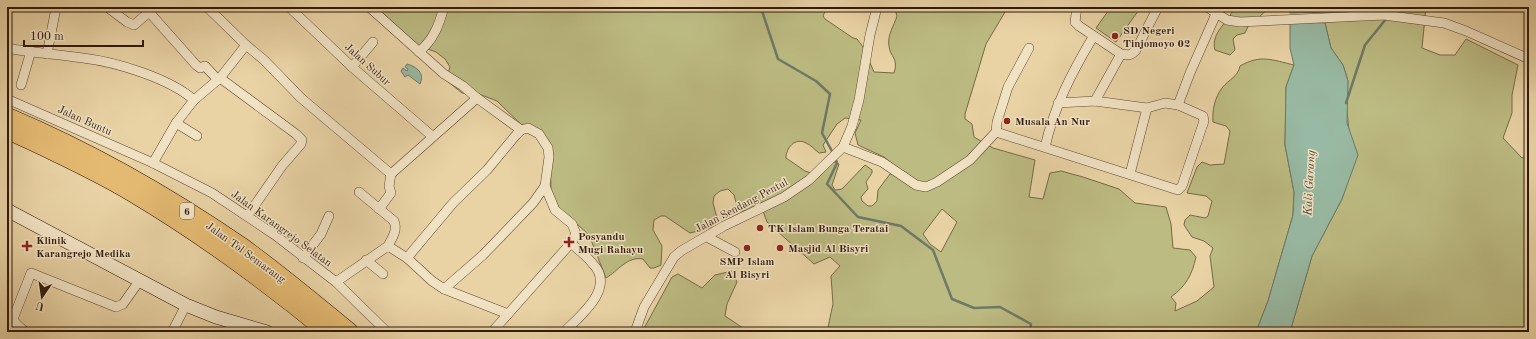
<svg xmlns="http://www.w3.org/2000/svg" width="1536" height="339" font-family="'Old Standard TT',serif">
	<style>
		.green { fill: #bcbb82; stroke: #766a47; fill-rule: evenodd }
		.water { fill: #98b9a3; stroke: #6e7967 }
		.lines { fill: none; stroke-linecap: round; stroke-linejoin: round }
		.stream { stroke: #6e7967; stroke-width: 2.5 }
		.minor-casing { stroke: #5e4832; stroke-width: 10 }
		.secondary-casing { stroke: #301a0c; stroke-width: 14 }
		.motorway-casing { stroke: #301a0c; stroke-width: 18 }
		.minor { stroke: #f1e2c4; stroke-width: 9 }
		.secondary { stroke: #f1e2c4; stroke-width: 13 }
		.motorway { stroke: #e4ba72; stroke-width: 17 }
		.poi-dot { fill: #8f2418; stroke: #f1e2c4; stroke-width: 1.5 }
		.labels { text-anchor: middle; stroke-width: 3; stroke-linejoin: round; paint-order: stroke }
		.shield { fill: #f1e2c4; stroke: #6a5643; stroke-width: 1 }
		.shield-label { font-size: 10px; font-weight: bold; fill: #301a0c }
		.poi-label { font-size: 11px; font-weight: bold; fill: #301a0c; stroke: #f1e2c4; text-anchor: start }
		.street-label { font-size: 11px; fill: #301a0c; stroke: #f1e2c4 }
		.water-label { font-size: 12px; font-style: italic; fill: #4f4a39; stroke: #f1e2c4 }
	</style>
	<rect width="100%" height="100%" fill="#e9d3a5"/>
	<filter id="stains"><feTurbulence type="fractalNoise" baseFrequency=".005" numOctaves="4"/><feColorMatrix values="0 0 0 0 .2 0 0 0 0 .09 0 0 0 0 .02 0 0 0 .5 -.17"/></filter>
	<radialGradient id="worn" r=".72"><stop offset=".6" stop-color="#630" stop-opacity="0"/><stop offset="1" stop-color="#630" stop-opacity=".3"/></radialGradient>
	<g class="green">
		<path d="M373 7H827L823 16 825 19 853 38 857 39 863 47 874 72 894 73C899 58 890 57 889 46 887 35 894 26 897 16L895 9 896 7H1008L986 44 965 114V119L972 124 974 137 993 148 1035 160 1029 197 1043 199 1050 173 1061 171 1083 177 1119 189 1135 203 1166 207 1171 224 1173 248 1190 250 1196 257C1192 275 1186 286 1171 297L1176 303 1175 311 1197 301 1214 287 1210 256 1213 248 1204 241 1192 237 1184 225 1185 220 1190 215 1205 218 1208 216 1212 201 1206 196 1187 193 1197 167 1202 162 1210 165 1224 164 1230 131 1226 126 1213 122C1212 110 1215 97 1222 88 1229 79 1238 77 1240 66 1261 54 1272 60 1294 65L1286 87 1285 145 1294 192 1293 215 1268 301 1256 332H827L833 304 831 276 840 266 830 257 814 264 767 222 763 211H741L738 209 734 195 728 189 720 191 714 196 713 203 718 222 710 228 690 233 665 216H661L654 220 653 230 662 246 661 265 654 268H650L643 259C627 256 618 271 606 278L589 235 578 225 564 217 551 192 550 146 531 134 497 101 479 94 462 93 446 80 450 67 445 59 436 52 412 43ZM845 118 861 120 855 133 858 145 884 157 895 166 894 174H890L878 190 877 201 872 206H868L862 201 861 197 868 189 866 182 872 173V170L865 165 842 189 835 190 832 185 839 164 832 161 820 176 805 171 786 158C786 148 795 137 806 143 811 145 815 150 819 153L826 152 823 145 837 124ZM942 209 957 222 941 252 930 244 923 234Z"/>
		<path d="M1111 7H1141L1116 42 1096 28Z"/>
		<path d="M1234 7H1270L1258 18H1252L1245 33 1237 35 1233 39 1235 50 1230 55 1215 50C1210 32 1230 22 1234 7Z"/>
		<path d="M1333 7H1426L1422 48 1440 55H1455L1466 39 1518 65 1512 95V113L1503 138 1522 158 1529 153V332H1290L1312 256 1342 199 1346 187 1349 131 1346 101 1348 81 1343 65 1331 48 1325 23 1329 21Z"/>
		<path d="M732 271 737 282 727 304 725 316 749 332H642L672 277 678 274 702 288 715 275Z"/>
	</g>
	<g class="water">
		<path d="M1288 7H1333L1331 12 1290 13Z"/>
		<path d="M1290 21 1325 23 1331 48 1343 65 1348 81 1347 123 1358 155 1342 199 1312 256 1290 332H1256L1268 301 1293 215 1294 192 1285 145 1286 87 1294 65 1290 48Z"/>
		<path d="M407 64C417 67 425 73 420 84L408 75 405 77 401 71 403 68 407 71 408 69 405 67Z"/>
	</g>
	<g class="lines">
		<g class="stream">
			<path d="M764 7 762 11 778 59 816 81 830 94 822 133 833 153"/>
			<path d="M1346 103 1365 45 1386 19 1390 7"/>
			<path d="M835 158 837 163 827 184 858 217 901 226 933 250 952 299 974 308 1000 307 1031 324 1030 332"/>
		</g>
		<defs>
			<g id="minor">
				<path d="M107 7 127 22 134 25 155 7"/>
				<path d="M289 7 352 67 432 136"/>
				<path d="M1077 7 1075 22 1079 26 1121 54C1128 55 1131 56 1136 50L1158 7"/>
				<path d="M1207 7 1227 20 1240 22 1384 15 1444 23 1466 31 1529 59"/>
				<path d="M149 12 196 65 200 68 205 66 218 80"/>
				<path d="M246 45 264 60 301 98 391 174 477 98 463 86 444 74 369 7"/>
				<path d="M7 48C32 53 58 54 83 58 116 62 169 78 194 100"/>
				<path d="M419 52C434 39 439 25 444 7"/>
				<path d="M47 54 55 13"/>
				<path d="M352 67 373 42"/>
				<path d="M220 78 296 134 302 140 301 144 282 166 248 215"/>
				<path d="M21 85 31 51"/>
				<path d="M477 98 521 130"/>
				<path d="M7 99 153 163 212 193 275 235 336 282 387 332"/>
				<path d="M1095 101 1121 54"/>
				<path d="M1058 103 1095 101 1147 108 1165 103 1178 105"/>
				<path d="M176 123 197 136"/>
				<path d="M996 132 1178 190 1182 186 1204 121 1203 116 1178 105 1190 73 1216 14"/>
				<path d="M843 147 882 162 916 185 926 187 937 182 970 160 996 132 997 122 1008 87 1029 48"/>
				<path d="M1045 147C1054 107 1072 72 1093 37"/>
				<path d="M153 163 176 123 194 100 220 78 246 45 207 7"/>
				<path d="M1130 174 1147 108"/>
				<path d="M359 192 394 221C398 230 392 238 388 246"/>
				<path d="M379 209 391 193 389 186 391 174"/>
				<path d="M707 237 735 252"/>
				<path d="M303 258 321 234 329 216"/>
				<path d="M407 258 453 203 487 170 516 135 521 130 528 128 539 134 548 148 549 157 545 186 533 203 483 255 444 289"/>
				<path d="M366 260 383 274"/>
				<path d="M336 282 388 246 407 258 432 281 444 289 508 314 492 332"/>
				<path d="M508 314 571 243 576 234 572 224 555 210 545 186"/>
				<path d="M7 315C14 320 18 327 26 332"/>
				<path d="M13 319 31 273 116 307 123 304 140 280"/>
				<path d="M172 332 186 305"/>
				<path d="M564 332C580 316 616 288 593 264 587 256 578 250 571 243"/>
				<path d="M635 332 644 307 674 257 681 251 724 226 784 197 809 180 843 147 852 126 859 100 870 35 877 7"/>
			</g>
			<path id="secondary" d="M7 210 186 305 216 317 267 332"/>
			<g id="motorway">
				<path d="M7 116C90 151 169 196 243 247 280 274 315 303 350 332"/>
				<path d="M7 130C49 150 92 169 132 193 201 234 265 281 327 332"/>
			</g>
		</defs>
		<use href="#minor" class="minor-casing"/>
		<use href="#secondary" class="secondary-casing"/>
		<use href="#motorway" class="motorway-casing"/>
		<use href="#minor" class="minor"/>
		<use href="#secondary" class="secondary"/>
		<use href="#motorway" class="motorway"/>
	</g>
	<g class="poi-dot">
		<circle cx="1115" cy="36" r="4"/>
		<circle cx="1007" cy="121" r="4"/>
		<circle cx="760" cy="228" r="4"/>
		<path d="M567 236h4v4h4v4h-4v4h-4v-4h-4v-4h4z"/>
		<path d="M25 240h4v4h4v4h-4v4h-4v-4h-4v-4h4z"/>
		<circle cx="747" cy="248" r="4"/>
		<circle cx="780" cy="248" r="4"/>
	</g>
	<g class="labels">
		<rect class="shield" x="180" y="203" width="14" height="16" rx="3"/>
		<g class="shield-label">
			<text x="187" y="215">6</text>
		</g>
		<g class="poi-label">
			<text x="1123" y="34">SD Negeri<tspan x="1123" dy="13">Tinjomoyo 02</tspan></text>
			<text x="1015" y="125">Musala An Nur</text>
			<text x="768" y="232">TK Islam Bunga Teratai</text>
			<text x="578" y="240">Posyandu<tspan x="578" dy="13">Mugi Rahayu</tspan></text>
			<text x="36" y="244">Klinik<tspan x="36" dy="13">Karangrejo Medika</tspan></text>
			<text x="788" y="252">Masjid Al Bisyri</text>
			<text x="747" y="265" text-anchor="middle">SMP Islam<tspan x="747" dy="13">Al Bisyri</tspan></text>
		</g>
		<g class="street-label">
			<text transform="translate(368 64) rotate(42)" y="4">Jalan Subur</text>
			<text transform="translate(85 120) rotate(24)" y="4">Jalan Buntu</text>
			<text transform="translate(741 205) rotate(-28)" y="4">Jalan Sendang Pentul</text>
			<text transform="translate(282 228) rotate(36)" y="4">Jalan Karangrejo Selatan</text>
			<text transform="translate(246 252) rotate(36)" y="4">Jalan Tol Semarang</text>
		</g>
		<g class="water-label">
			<text transform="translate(1309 183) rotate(-87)" y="4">Kali Garang</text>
		</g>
	</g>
	<rect width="1536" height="339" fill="none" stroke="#e9d3a5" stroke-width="24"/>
	<rect x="8" y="8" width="1520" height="323" fill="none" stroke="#301a0c" stroke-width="2"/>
	<rect x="12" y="12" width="1512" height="315" fill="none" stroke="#301a0c"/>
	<g transform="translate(42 297) rotate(193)" stroke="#f1e2c4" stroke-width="3" paint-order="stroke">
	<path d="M0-3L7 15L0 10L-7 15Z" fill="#301a0c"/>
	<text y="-6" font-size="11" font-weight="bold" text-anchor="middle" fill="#301a0c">U</text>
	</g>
	<path d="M24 40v6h119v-6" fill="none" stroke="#301a0c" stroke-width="2"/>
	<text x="30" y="40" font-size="12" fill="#301a0c" stroke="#f1e2c4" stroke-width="3" paint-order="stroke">100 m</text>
	<rect width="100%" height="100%" filter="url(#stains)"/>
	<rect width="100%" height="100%" fill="url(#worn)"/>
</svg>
